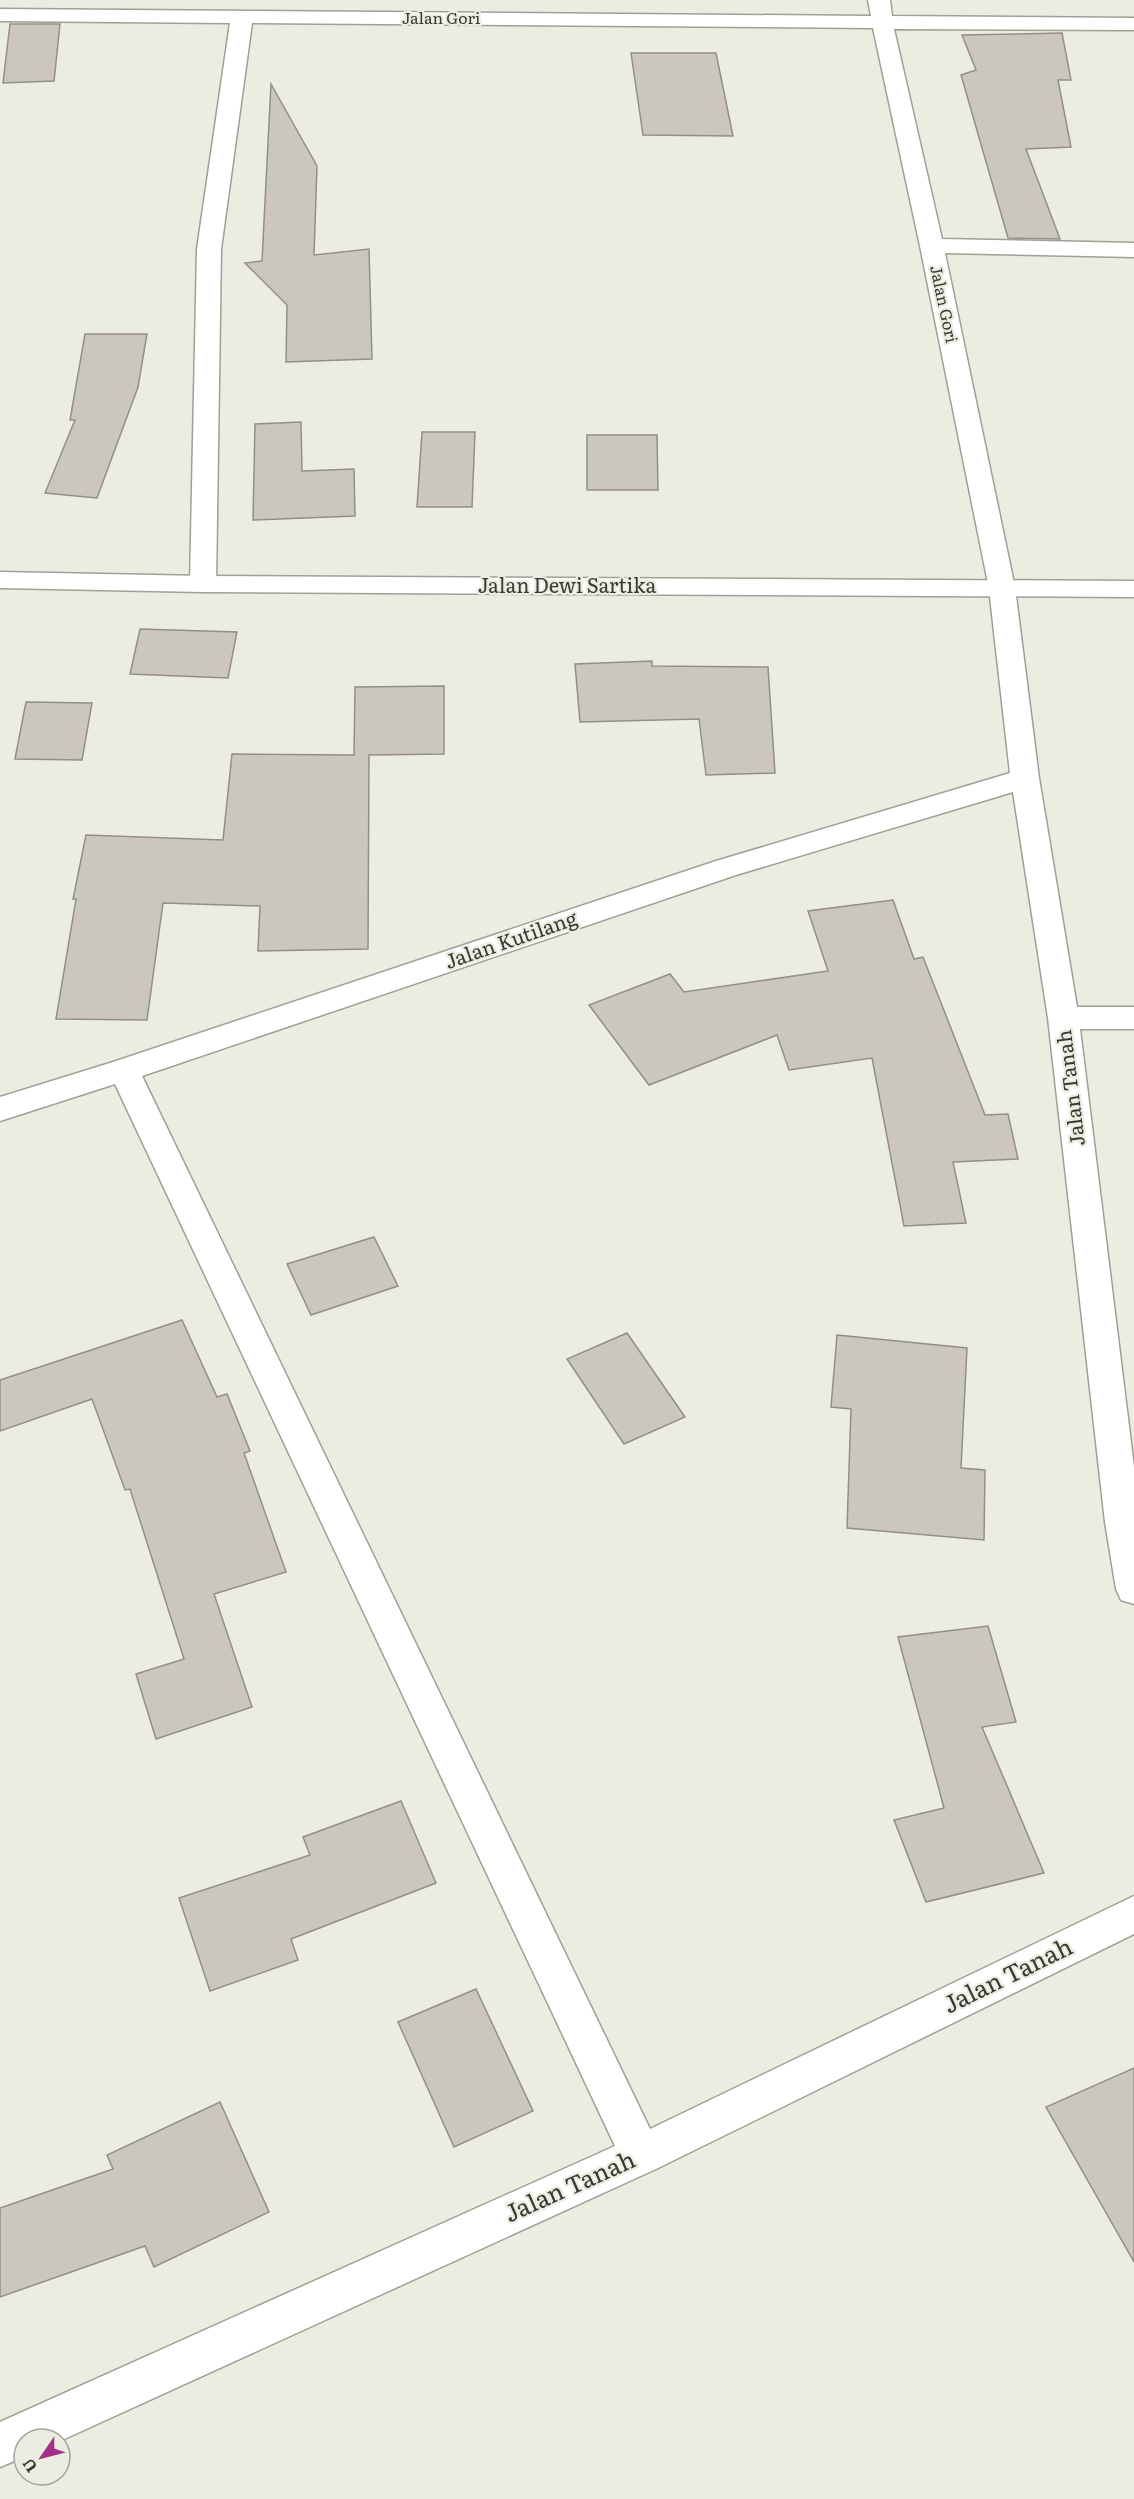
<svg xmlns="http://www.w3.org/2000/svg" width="1134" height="2499" font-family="Literata,serif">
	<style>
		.building { fill: #ccc7bd; stroke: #948f85; stroke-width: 1.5 }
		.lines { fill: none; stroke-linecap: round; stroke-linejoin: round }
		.minor-casing { stroke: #9fa096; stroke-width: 3 }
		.major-casing { stroke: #9fa096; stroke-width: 3 }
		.minor { fill: #fff; fill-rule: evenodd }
		.major { fill: #fff; fill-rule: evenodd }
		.labels { text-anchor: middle; stroke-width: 4.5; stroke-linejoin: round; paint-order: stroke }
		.far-street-label { font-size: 16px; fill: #383934; stroke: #ecede1 }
		.street-label { font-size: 20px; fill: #383934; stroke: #ecede1 }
		.near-street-label { font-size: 24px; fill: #383934; stroke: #ecede1 }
	</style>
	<rect width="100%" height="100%" fill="#ecede1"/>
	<g class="building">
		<path d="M10 24H60L54 81 3 83Z"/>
		<path d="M1062 33 1071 80H1058L1071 147 1026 149 1060 239 1008 238 961 75 976 70 962 35Z"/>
		<path d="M631 53H716L733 136 643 135Z"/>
		<path d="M271 84 317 166 314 255 369 249 372 359 286 362 287 305 245 263 262 261Z"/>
		<path d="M85 334H147L138 387 97 498 45 493 75 420H70Z"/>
		<path d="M301 422 302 471 354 469 355 516 253 520 255 424Z"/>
		<path d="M422 432H475L472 507H417Z"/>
		<path d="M587 435H657L658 490H587Z"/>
		<path d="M140 629 237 632 228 678 130 674Z"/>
		<path d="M652 661V666L768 667 775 773 706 775 699 719 580 722 575 664Z"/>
		<path d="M444 686V754L369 755 368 949 258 951 260 906 163 903 147 1020 56 1019 76 899H73L86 835 223 840 232 754 354 755 355 687Z"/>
		<path d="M26 702 92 703 82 760 15 759Z"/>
		<path d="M893 900 914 959 923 957 985 1115 1008 1114 1018 1159 953 1162 966 1223 904 1226 872 1058 789 1070 777 1035 649 1085 589 1005 670 974 684 992 828 971 808 911Z"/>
		<path d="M374 1237 398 1286 311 1315 287 1264Z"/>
		<path d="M182 1320 217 1397 227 1394 250 1451 244 1453 286 1572 214 1594 252 1707 156 1739 136 1674 184 1659 130 1489 125 1490 92 1399 0 1431V1380Z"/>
		<path d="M627 1333 685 1417 624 1444 567 1359Z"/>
		<path d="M837 1335 967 1348 961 1468 985 1470 984 1540 847 1528 851 1409 831 1407Z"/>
		<path d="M988 1626 1016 1722 982 1727 1044 1873 926 1902 894 1820 944 1808 898 1637Z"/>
		<path d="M401 1801 436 1883 291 1939 298 1960 210 1991 179 1898 310 1855 303 1837Z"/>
		<path d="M476 1989 533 2111 454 2147 398 2022Z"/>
		<path d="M1134 2068V2262L1046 2107Z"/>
		<path d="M220 2102 269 2212 154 2267 145 2246 0 2297V2208L113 2169 107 2155Z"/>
	</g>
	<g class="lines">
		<defs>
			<path id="minor" d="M868 0H890L892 16 1134 18V30L894 29 942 239 1134 243V257L945 253 1015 588 1039 778 1077 1007H1134V1029H1080L1134 1467V1604L1121 1600 1116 1589 1105 1522 1048 1018 1013 792 736 875 142 1076 650 2129 1134 1896V1934L656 2169 60 2441 24 2439V2457L0 2467V2422L615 2146 115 1084 0 1121V1097L113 1062 716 861 1010 773 989 588 920 246 873 28 252 23 221 249 216 584 212 590 203 592 194 590 190 584 197 249 230 23 0 21V9L871 16Z"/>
			<path id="major" d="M0 572 203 576 1134 581V597L203 592 0 588Z"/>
		</defs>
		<use href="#minor" class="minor-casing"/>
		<use href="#major" class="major-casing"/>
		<use href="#minor" class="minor"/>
		<use href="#major" class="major"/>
	</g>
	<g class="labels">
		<g class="far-street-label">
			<text x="441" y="24">Jalan Gori</text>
			<text transform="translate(944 304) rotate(78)" y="6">Jalan Gori</text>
		</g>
		<g class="street-label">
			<text x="567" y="593">Jalan Dewi Sartika</text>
			<text transform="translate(511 940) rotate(-19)" y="7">Jalan Kutilang</text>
			<text transform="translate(1071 1088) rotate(-97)" y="7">Jalan Tanah</text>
		</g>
		<g class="near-street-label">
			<text transform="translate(1008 1976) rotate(-26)" y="8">Jalan Tanah</text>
			<text transform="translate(570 2187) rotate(-24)" y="8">Jalan Tanah</text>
		</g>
	</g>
	<g transform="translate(42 2457) rotate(235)"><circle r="28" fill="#ecede1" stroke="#a4a59c" stroke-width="1.5"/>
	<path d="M0-4.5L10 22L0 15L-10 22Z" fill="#a63089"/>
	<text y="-9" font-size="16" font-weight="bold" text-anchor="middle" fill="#383934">U</text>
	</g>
</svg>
